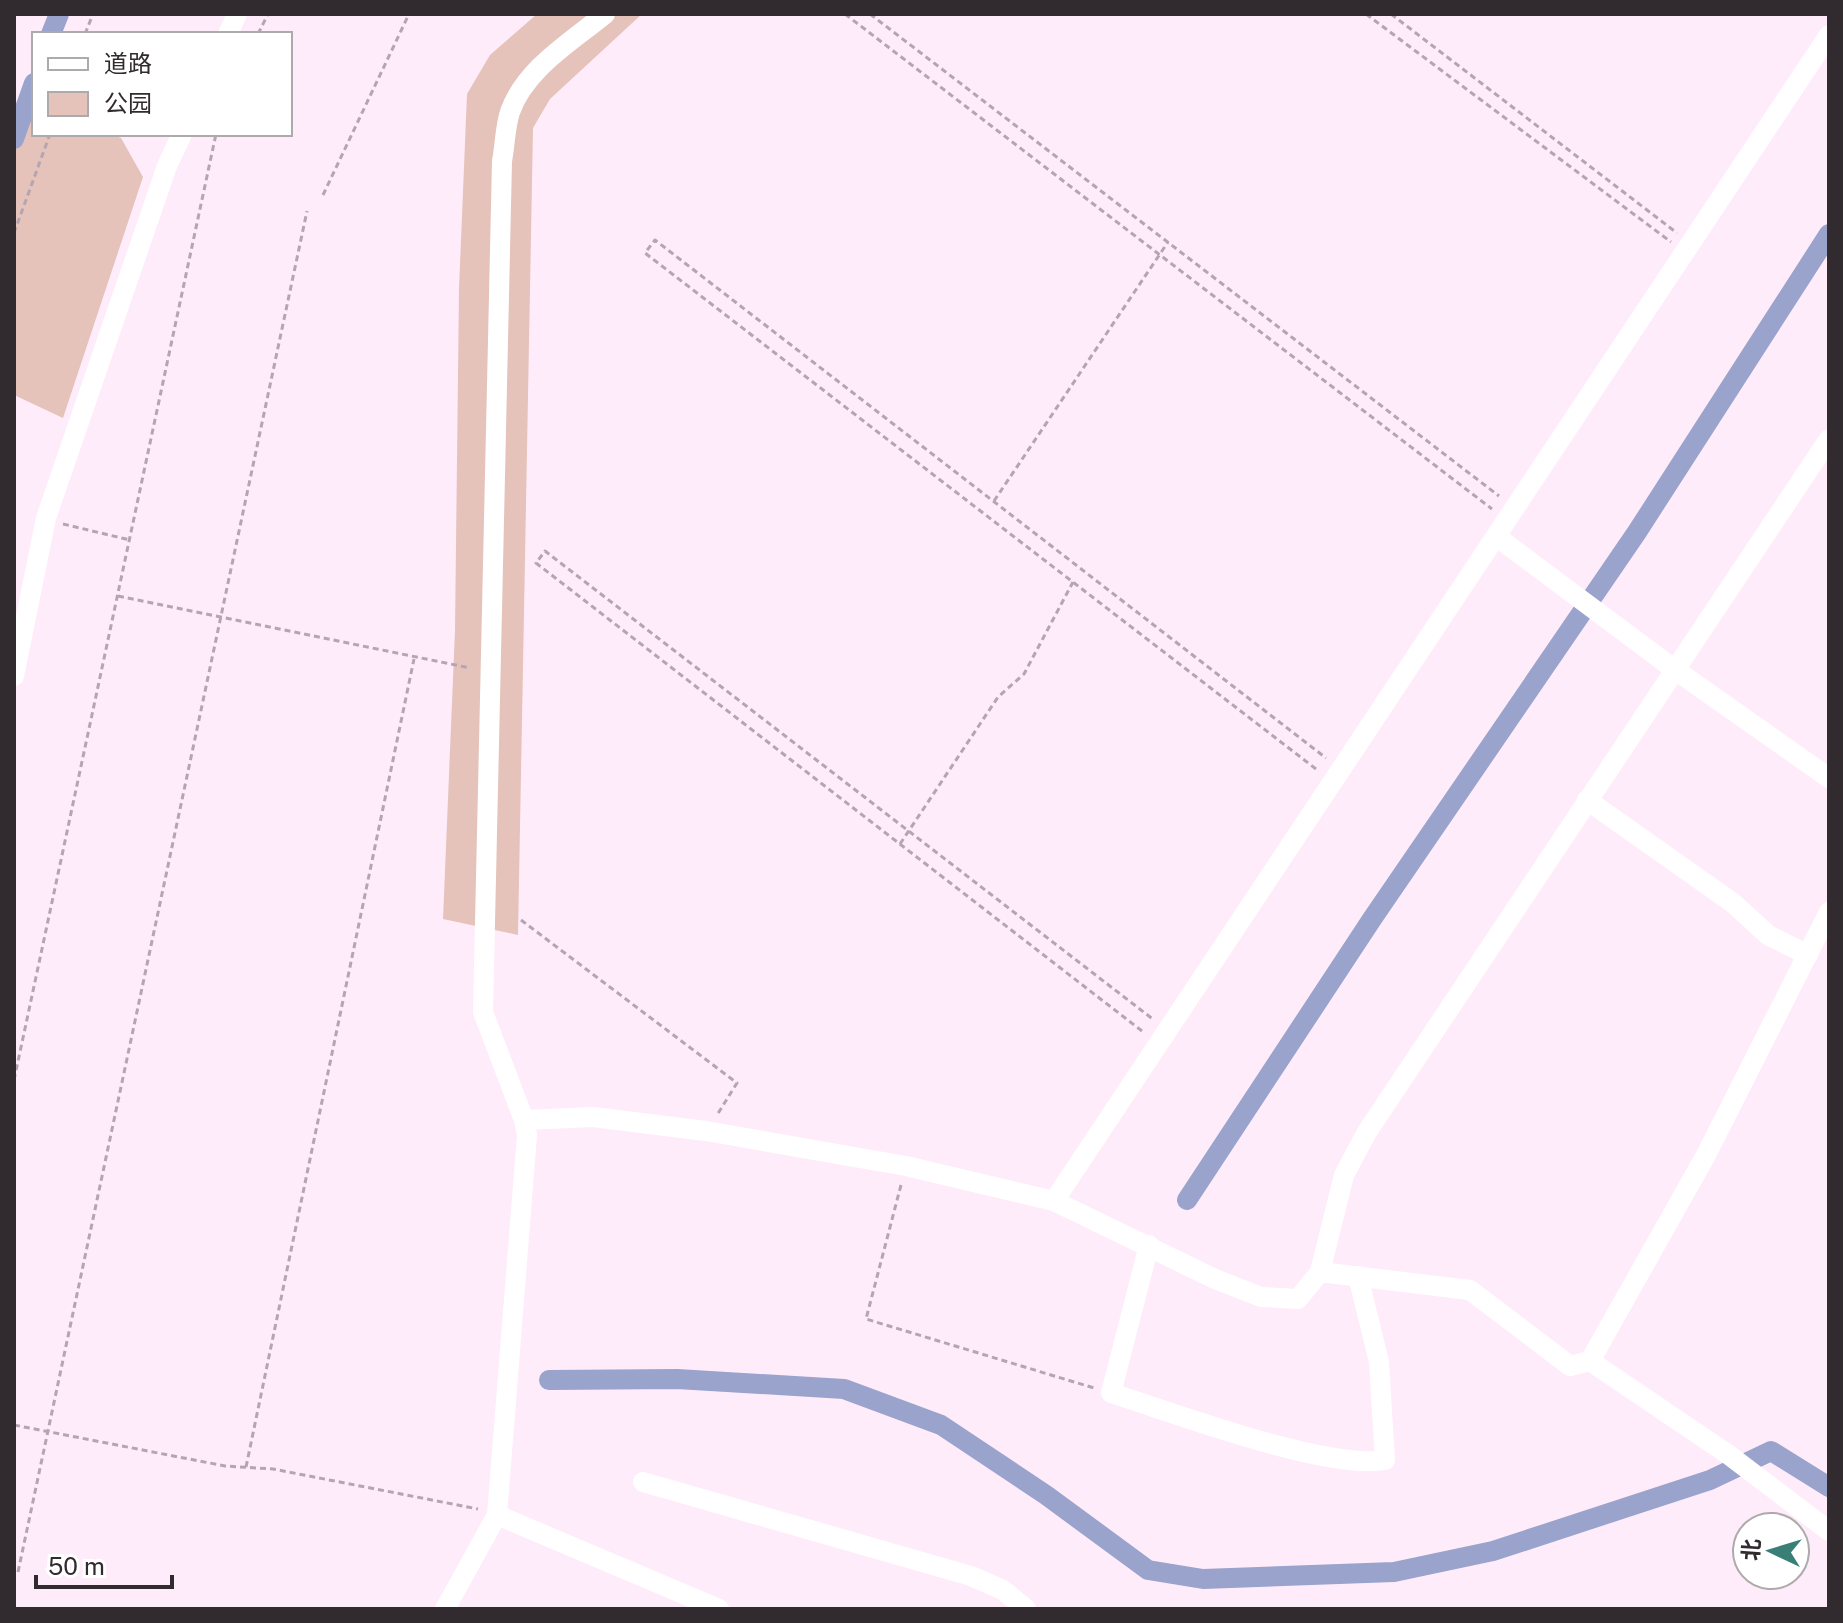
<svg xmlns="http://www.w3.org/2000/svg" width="1843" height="1623" font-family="'Public Sans','Noto Sans SC',sans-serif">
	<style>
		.green { fill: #e5c3bb }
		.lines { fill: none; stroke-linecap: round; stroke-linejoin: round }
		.canal { stroke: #99a3cb; stroke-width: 20 }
		.path { stroke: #b4a6b0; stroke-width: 3; stroke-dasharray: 6 4; stroke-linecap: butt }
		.minor { stroke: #fff; stroke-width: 20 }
	</style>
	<rect width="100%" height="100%" fill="#ffecfa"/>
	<g class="green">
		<path d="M537 14H642L550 99 533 128 518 935 443 919 455 630 459 289 467 94 490 55Z"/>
		<path d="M23 105 34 109V134H110L121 138 143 177 63 418 14 395V129Z"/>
	</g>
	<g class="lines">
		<g class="canal">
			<path d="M51 34 59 14"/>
			<path d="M14 139 34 83"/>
			<path d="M1187 1200 1372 919 1637 532 1829 234"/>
			<path d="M549 1380 677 1379 844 1389 941 1425 1046 1495 1148 1570 1203 1579 1394 1572 1493 1551 1710 1480 1771 1451 1829 1487"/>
		</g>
		<g class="path">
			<path d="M845 14 1492 509"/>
			<path d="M870 14 1499 496"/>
			<path d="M1366 14 1671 242"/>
			<path d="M1391 14 1677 233"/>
			<path d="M85 34 93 14"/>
			<path d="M258 34 268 14"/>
			<path d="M323 195 409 14"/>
			<path d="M14 233 50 134"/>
			<path d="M994 501 1168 242"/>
			<path d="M63 524 130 540"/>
			<path d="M118 596 470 668"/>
			<path d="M1316 769 645 253 655 240 1326 758"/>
			<path d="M900 844 998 697 1024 674 1073 582"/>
			<path d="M521 920 737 1083 717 1115"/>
			<path d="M1142 1031 536 563 545 551 1154 1020"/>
			<path d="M14 1080 216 134"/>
			<path d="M901 1185 866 1319 1094 1388"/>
			<path d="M14 1425 225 1466 273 1469 478 1509"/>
			<path d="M246 1467 414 659"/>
			<path d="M18 1572 307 211"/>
		</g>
		<g class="minor">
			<path d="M228 34 237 14"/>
			<path d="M1497 537 1674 669 1829 778"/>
			<path d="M14 676 46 518 167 166 182 134"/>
			<path d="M1587 800 1733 903 1768 935 1808 955"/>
			<path d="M524 1120 593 1117 706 1131 906 1166 1054 1201 1215 1279 1261 1297 1298 1299 1320 1272 1344 1175 1367 1132 1829 439"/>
			<path d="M1054 1201 1829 35"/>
			<path d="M1149 1245 1111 1393C1175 1413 1325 1470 1385 1460L1379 1362 1358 1276"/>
			<path d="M1320 1272 1470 1290 1570 1366 1590 1361 1729 1455 1829 1531"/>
			<path d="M1590 1361 1706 1155 1829 912"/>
			<path d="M643 1482 971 1576 1003 1590 1026 1609"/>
			<path d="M497 1515 719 1609"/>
			<path d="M445 1609 497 1515 527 1135 524 1120 483 1012 502 161C505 146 505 127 510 112 525 69 571 42 605 14"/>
		</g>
	</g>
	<rect width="1843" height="1623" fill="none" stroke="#312a2f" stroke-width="32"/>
	<rect x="32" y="32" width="260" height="104" fill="#ffffff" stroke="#adaaac" stroke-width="2"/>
	<rect x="48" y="58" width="40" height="12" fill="#ffffff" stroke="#adaaac" stroke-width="2"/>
	<text x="104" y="72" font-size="24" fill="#312a2f">道路</text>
	<rect x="48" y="92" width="40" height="24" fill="#e5c3bb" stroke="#adaaac" stroke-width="2"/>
	<text x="104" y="112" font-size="24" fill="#312a2f">公园</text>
	<g transform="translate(1771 1551) rotate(274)"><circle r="38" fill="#ffffff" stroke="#adaaac" stroke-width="2"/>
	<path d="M0-6L14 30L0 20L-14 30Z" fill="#397f77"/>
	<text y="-12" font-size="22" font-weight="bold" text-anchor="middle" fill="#312a2f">北</text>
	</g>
	<path d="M36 1575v12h136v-12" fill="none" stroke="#312a2f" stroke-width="4"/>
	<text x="48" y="1575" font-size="24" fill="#312a2f" stroke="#ffffff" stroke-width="6" paint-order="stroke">50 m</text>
</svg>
